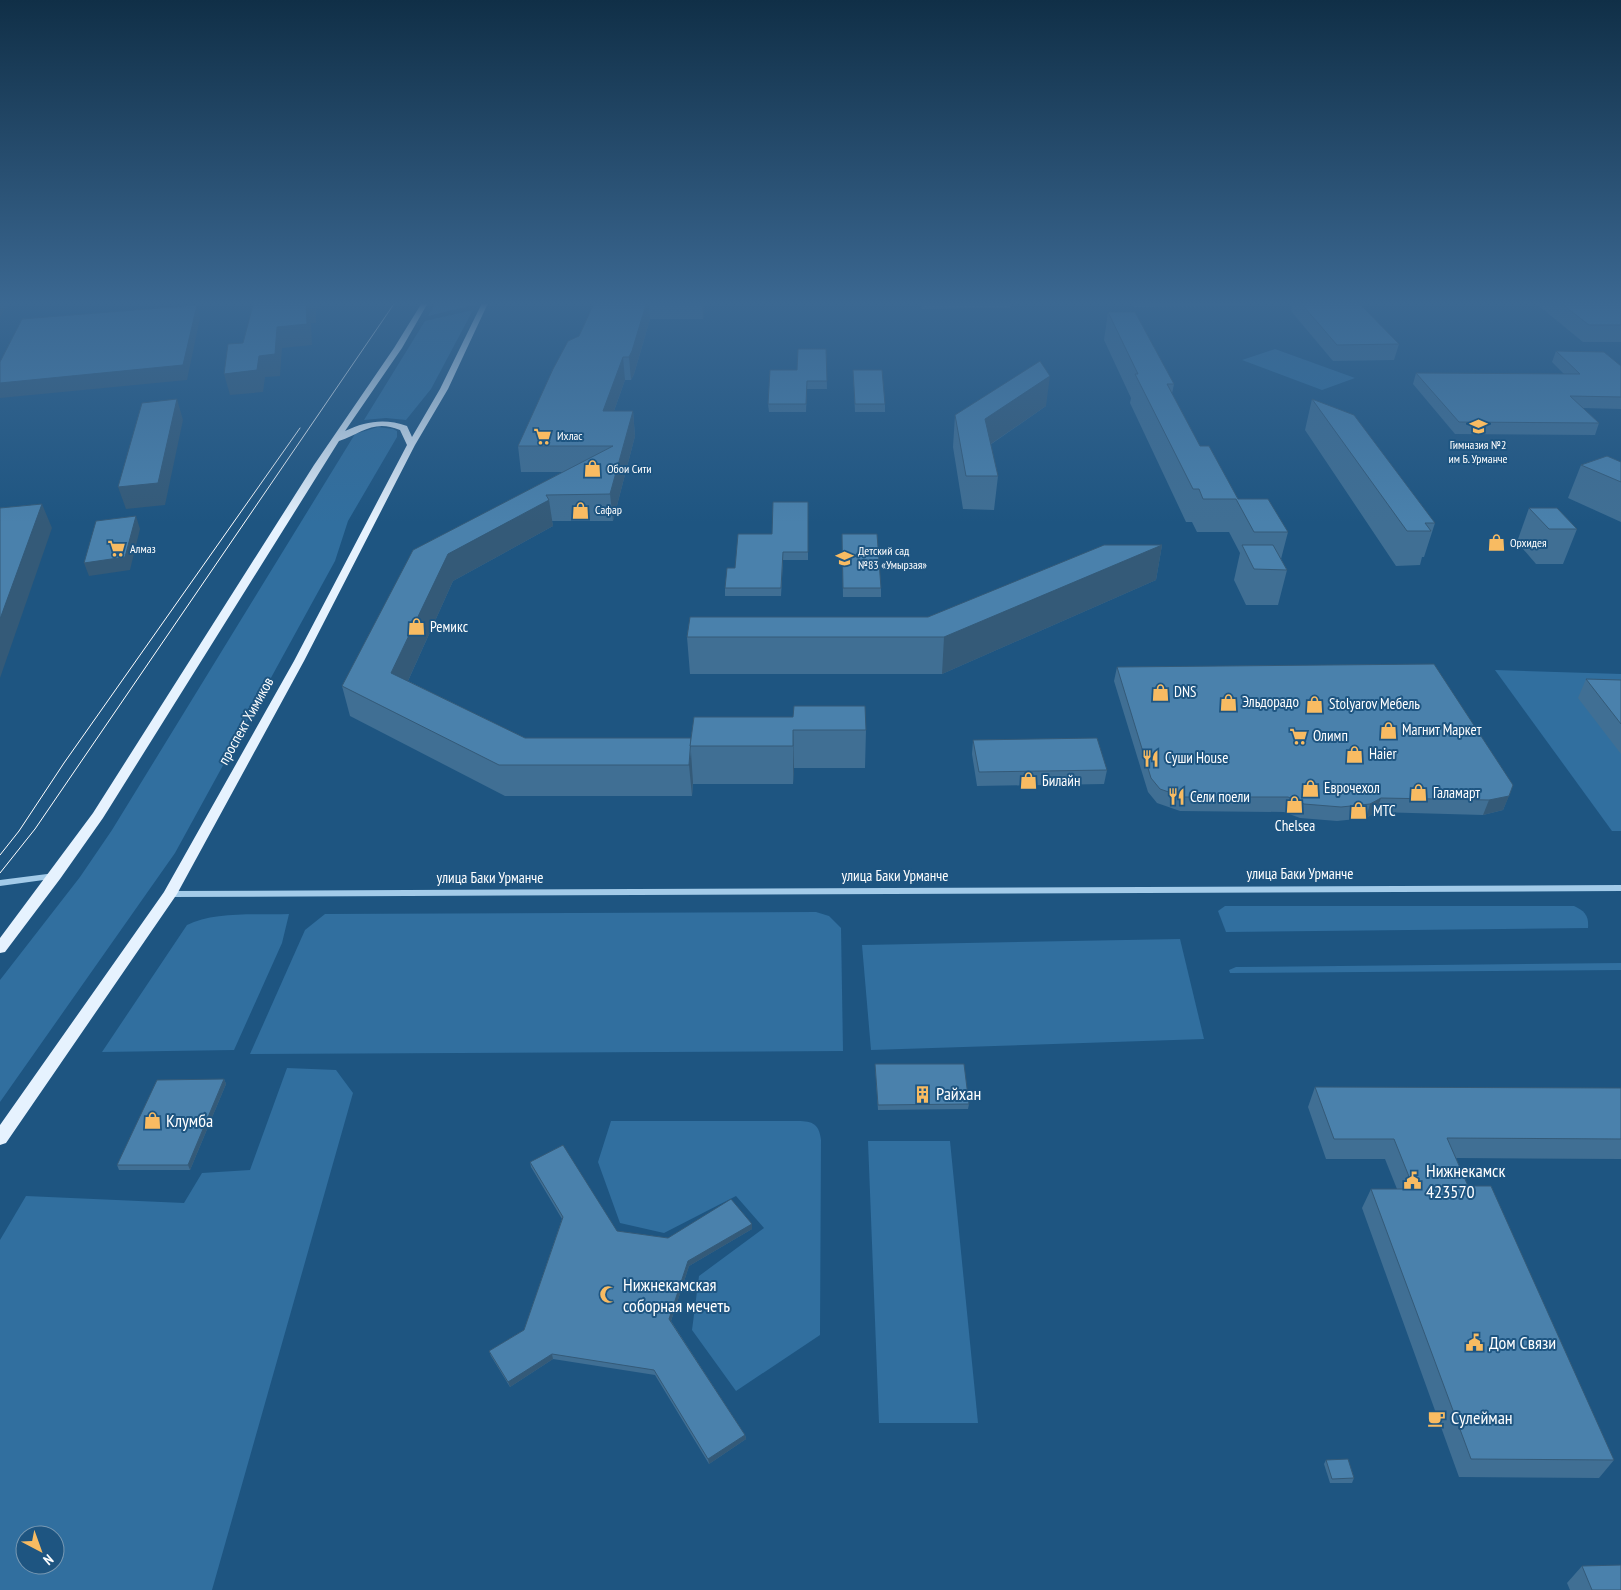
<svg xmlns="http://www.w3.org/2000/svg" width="1621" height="1590" font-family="'PT Sans Narrow',sans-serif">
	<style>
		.green { fill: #316f9f; fill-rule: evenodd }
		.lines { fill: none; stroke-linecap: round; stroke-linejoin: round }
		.minor { fill: #a3cbe9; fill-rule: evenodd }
		.major { fill: #e6f2fe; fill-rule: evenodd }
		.tram { stroke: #fff; stroke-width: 1 }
		.wall { fill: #406f94 }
		.shaded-wall { fill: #345a78 }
		.building { fill: #4a81ac; stroke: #345a78 }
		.labels { text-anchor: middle; stroke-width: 4; stroke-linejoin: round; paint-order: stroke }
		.far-poi-label { font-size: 12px; fill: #fff; stroke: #1e5581; text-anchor: start }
		.poi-label { font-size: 15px; fill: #fff; stroke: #1e5581; text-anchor: start }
		.street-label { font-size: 15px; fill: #fff; stroke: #1e5581 }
		.near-poi-label { font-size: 18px; fill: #fff; stroke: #1e5581; text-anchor: start }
	</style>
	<rect width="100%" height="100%" fill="#1e5581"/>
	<g class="green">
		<path d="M437 301H479L477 304 428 316Z"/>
		<path d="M473 310 431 389 406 420 386 418 364 420 425 321Z"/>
		<path d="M1275 349 1355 378 1322 390 1242 360Z"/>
		<path d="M378 427 393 429 397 431V437L348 521 335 561 175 853 0 1102V980L80 877 112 830 355 434Z"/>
		<path d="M1495 670 1621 674V831H1612Z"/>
		<path d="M1225 906H1574C1585 911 1589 916 1588 928L1226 932 1218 911Z"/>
		<path d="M816 912 829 916 841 928 843 1051 250 1054 305 930 325 914Z"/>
		<path d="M289 914 282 943 234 1050 102 1052 187 925C213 911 258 915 289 914Z"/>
		<path d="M1180 939 1204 1039 871 1050 862 945Z"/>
		<path d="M1621 963V970L1230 973 1229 970 1236 967Z"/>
		<path d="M287 1068 336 1070 353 1093 212 1590H0V1240L26 1196 184 1203 202 1173 250 1170ZM25 1535H55V1565H25Z"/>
		<path d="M611 1121H791C808 1121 819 1120 821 1140L820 1335 736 1391 692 1330 699 1276 764 1228 736 1196 664 1233 620 1223 598 1162Z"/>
		<path d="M868 1141H950L978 1423H879Z"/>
	</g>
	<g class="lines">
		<g class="minor">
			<path d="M55 873 60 876 58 878 0 886V880Z"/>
			<path d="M1621 885V891L170 897 167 896 165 894 167 892 170 891Z"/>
		</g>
		<path class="major" d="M423 301H429L402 348 345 431C366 421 385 418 407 426L412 437 440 389 483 301H489L448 389 415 445 304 661 177 894 6 1143 0 1145V1125L164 892 294 661 407 445 400 430C374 419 362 433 339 441L103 818 60 879 5 952 0 953V938L93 813 314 465 394 348Z"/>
		<g class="tram">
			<path d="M0 855 19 831 64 763 300 428"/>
			<path d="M0 873 35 829 396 301"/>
		</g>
	</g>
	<g class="wall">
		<path d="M594 301H706L703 319H650L634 374 631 380H625L614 411H633L635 436 613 521H552L553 526 453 581 408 681 525 738H691L694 717 866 730 865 768H794L793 784H693V782L692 796H505L350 716 342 686 564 472H521L518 446 579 336 594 303Z"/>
		<path d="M920 301H1010L1011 302 1010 308 922 309Z"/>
		<path d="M1129 301H1245L1244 306 1133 307Z"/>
		<path d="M1293 301H1357L1399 344 1394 360 1333 361 1291 311Z"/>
		<path d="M1533 301H1621V342H1583Z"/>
		<path d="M1108 312 1174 384 1172 394 1200 446 1238 499 1288 532 1281 559 1287 570 1278 605H1246L1234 580 1240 553 1229 532H1197L1192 522H1186L1130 403 1131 398 1104 340Z"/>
		<path d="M826 349 827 389H807L806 412H769L768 404 797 370Z"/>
		<path d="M1556 351 1621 366V409L1583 408 1599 423 1595 435 1455 434 1413 384 1416 373 1564 374 1552 362Z"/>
		<path d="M853 370 885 404V412H855Z"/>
		<path d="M1312 399 1435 523 1424 557H1422L1420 565 1396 566 1305 430Z"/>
		<path d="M1046 406 990 445 998 476 994 510 963 509 953 447 955 415Z"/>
		<path d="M1621 462V522L1568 498 1581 465Z"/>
		<path d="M808 502V560H783L781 596H725V588L735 568Z"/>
		<path d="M1529 508 1577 529 1563 564H1536L1517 542Z"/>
		<path d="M842 534 881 588V597H843Z"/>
		<path d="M1162 545 1156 580 942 674H690L687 637 928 617Z"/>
		<path d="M1117 667 1513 785 1503 810 1483 815 1376 812 1366 818 1337 821 1300 818 1284 812 1180 811 1157 803 1148 792 1114 681Z"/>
		<path d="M1586 679 1621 680V754L1578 698Z"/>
		<path d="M973 740 1107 770 1104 784 977 786 972 754Z"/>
		<path d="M875 1064 969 1104 968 1109 878 1110Z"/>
		<path d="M224 1079 226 1084 190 1170H119L117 1165Z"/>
		<path d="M1315 1087 1621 1088V1159L1456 1158 1468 1186 1614 1460 1599 1478 1459 1477 1362 1208 1371 1189H1397L1385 1159H1326L1308 1107Z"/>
		<path d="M530 1162 617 1231 668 1238 752 1229 689 1266 671 1321 745 1435 746 1439 709 1464 655 1375 553 1359 510 1387 491 1356 489 1351 524 1330 562 1219 531 1167Z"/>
		<path d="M1326 1460 1354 1478 1352 1483H1330L1324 1464Z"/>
		<path d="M1582 1566 1621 1590H1570L1567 1583Z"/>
	</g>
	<g class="shaded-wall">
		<path d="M0 301H11L0 317Z"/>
		<path d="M311 301H320V308H316V323H311L312 345 282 348 280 376 265 377 263 392 230 395 224 374 259 356 277 327 306 303Z"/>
		<path d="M647 301H649L650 319 634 374 631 380 629 357Z"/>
		<path d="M702 301H706L703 319Z"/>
		<path d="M197 305 200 318 187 380 0 398V383Z"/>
		<path d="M623 357 625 380 605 436 603 411Z"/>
		<path d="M1050 376 1046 406 982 450 985 419Z"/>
		<path d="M177 399 183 420 165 505 126 509 118 487Z"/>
		<path d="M633 411 635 436 613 521 610 494Z"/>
		<path d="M549 500 553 526 453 581 398 703 391 673 448 554Z"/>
		<path d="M42 504 52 528 0 678V619Z"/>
		<path d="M136 516 140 529 130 570 89 576 84 563Z"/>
		<path d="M1162 545 1156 580 942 674 944 637Z"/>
		<path d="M793 730 794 768 793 784Z"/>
		<path d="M691 752 693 782 692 796 689 765Z"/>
		<path d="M1509 796 1503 810 1483 815 1489 800Z"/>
		<path d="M1381 798 1376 812 1366 818 1370 804Z"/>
		<path d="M224 1079 226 1084 190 1170 188 1165Z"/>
		<path d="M752 1224V1229L689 1266 670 1324 669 1319 688 1261Z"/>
		<path d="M552 1354 553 1359 510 1387 508 1382Z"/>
		<path d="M745 1435 746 1439 709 1464 708 1459Z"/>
	</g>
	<g class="building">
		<path d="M254 301H311V302L306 303 307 324 277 327 275 354 259 356 257 370 224 374 228 344 243 343Z"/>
		<path d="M595 301H647L632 351 629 357H623L603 411H633L610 494 546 495 549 500 448 554 391 673 525 738H691L689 765H499L342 686 413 550 613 446H518L553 369 568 341 579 336Z"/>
		<path d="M922 301H1010L1011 302H923Z"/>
		<path d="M1299 301H1357L1399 344 1337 345Z"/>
		<path d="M1558 301H1621V325H1589Z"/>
		<path d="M197 305 183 365 0 383V362L22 319Z"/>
		<path d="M1108 312H1135L1174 384H1167L1200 446H1209L1238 499H1268L1288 532H1254L1236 499H1203L1199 489H1193L1135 374H1138Z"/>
		<path d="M798 349H826L827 381H807L806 404H768L770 370H797Z"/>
		<path d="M1556 351 1604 352 1621 366V397L1570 396 1599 423 1459 422 1416 373 1580 374Z"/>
		<path d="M1040 361 1050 376 985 419 998 476H966L955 415Z"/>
		<path d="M853 370H882L885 404H855Z"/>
		<path d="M177 399 158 483 118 487 142 403Z"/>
		<path d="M1312 399 1354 415 1435 523H1425L1431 531H1407Z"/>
		<path d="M1607 456 1621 462V482L1581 465Z"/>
		<path d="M773 502H808V552H783L781 588H725L727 568H735L738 534H772Z"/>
		<path d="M42 504 0 619V508Z"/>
		<path d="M1529 508H1557L1577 529H1549Z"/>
		<path d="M136 516 125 557 84 563 96 521Z"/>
		<path d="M842 534H877L881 588H843Z"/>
		<path d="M1104 545H1162L944 637H687L690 617H928Z"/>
		<path d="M1242 545H1273L1287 570 1254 569Z"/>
		<path d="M1434 664 1513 785 1509 796 1489 800 1381 798 1370 804 1341 807 1304 804 1288 797H1183L1160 789 1151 778 1117 667Z"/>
		<path d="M1586 679 1621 680V724Z"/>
		<path d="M794 706H865L866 730H793V746H690L694 717H793Z"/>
		<path d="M1097 738 1107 770 979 772 973 740Z"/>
		<path d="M875 1064H964L969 1104 878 1105Z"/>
		<path d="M224 1079 188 1165H117L157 1080Z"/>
		<path d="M1315 1087 1621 1088V1139L1447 1138 1468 1186H1491L1614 1460 1471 1459 1371 1189H1414L1394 1139H1334Z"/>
		<path d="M563 1145 617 1231 668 1238 731 1199 752 1224 688 1261 669 1319 745 1435 708 1459 654 1370 552 1354 508 1382 489 1351 524 1330 563 1217 530 1162Z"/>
		<path d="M1348 1459 1354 1478 1332 1479 1326 1460Z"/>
		<path d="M1621 1565V1590H1592L1582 1566Z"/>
	</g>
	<linearGradient id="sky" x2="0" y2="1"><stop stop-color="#102f47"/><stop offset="0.58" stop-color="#3b6892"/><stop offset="1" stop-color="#3b6892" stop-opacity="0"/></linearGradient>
	<rect width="1621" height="523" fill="url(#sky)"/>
	<defs>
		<symbol id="school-bare" viewBox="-9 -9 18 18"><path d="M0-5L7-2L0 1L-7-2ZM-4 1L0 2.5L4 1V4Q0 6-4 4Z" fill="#f8bb62" stroke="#1e5581" stroke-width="2.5" paint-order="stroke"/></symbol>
		<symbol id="supermarket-bare" viewBox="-9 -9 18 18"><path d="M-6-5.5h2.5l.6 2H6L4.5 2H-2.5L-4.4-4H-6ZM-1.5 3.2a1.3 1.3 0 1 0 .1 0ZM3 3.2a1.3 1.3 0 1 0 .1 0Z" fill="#f8bb62" stroke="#1e5581" stroke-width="2.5" paint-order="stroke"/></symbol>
		<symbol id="shop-bare" viewBox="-9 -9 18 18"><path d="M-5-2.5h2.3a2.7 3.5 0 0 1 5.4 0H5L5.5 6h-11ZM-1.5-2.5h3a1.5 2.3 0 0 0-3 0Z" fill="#f8bb62" stroke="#1e5581" stroke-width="2.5" paint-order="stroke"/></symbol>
		<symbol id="restaurant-bare" viewBox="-9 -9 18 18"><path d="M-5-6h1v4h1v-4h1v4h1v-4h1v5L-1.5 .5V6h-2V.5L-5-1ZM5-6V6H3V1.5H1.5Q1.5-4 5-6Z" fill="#f8bb62" stroke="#1e5581" stroke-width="2.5" paint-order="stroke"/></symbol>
		<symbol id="building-bare" viewBox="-9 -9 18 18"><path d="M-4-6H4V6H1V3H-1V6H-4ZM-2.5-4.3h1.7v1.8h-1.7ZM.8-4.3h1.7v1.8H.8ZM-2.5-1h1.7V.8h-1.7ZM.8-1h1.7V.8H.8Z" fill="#f8bb62" stroke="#1e5581" stroke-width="2.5" paint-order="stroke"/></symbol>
		<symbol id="civic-bare" viewBox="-9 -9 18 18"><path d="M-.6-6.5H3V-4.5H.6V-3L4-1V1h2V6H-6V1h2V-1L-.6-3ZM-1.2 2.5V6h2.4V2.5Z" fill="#f8bb62" stroke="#1e5581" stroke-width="2.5" paint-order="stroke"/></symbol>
		<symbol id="mosque-bare" viewBox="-9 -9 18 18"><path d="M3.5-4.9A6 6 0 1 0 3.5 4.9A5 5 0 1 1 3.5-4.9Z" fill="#f8bb62" stroke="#1e5581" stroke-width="2.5" paint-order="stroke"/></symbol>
		<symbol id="cafe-bare" viewBox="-9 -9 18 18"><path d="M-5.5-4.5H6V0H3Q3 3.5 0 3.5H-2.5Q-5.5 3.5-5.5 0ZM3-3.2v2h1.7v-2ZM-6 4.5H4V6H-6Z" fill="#f8bb62" stroke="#1e5581" stroke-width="2.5" paint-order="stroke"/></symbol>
	</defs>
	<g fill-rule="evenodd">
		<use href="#school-bare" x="1466" y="414" width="25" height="25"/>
		<use href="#supermarket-bare" x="530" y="424" width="25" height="25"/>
		<use href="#shop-bare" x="580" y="456" width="25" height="25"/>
		<use href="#shop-bare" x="568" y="498" width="25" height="25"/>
		<use href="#shop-bare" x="1484" y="530" width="25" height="25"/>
		<use href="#supermarket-bare" x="104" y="536" width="25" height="25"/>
		<use href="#school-bare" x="832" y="546" width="25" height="25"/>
		<use href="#shop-bare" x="404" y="614" width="25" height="25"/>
		<use href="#shop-bare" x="1148" y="680" width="25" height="25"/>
		<use href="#shop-bare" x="1216" y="690" width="25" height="25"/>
		<use href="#shop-bare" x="1302" y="692" width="25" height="25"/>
		<use href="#shop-bare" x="1376" y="718" width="25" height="25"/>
		<use href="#supermarket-bare" x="1286" y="724" width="25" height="25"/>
		<use href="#shop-bare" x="1342" y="742" width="25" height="25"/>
		<use href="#restaurant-bare" x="1138" y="746" width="25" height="25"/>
		<use href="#shop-bare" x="1016" y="768" width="25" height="25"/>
		<use href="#shop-bare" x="1298" y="776" width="25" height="25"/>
		<use href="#shop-bare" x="1406" y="780" width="25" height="25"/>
		<use href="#restaurant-bare" x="1164" y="784" width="25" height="25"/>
		<use href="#shop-bare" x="1282" y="792" width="25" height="25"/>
		<use href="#shop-bare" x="1346" y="798" width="25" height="25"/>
		<use href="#building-bare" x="910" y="1082" width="25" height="25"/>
		<use href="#shop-bare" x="140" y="1108" width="25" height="25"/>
		<use href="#civic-bare" x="1400" y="1168" width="25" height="25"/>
		<use href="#mosque-bare" x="596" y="1282" width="25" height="25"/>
		<use href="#civic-bare" x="1462" y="1330" width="25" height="25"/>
		<use href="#cafe-bare" x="1424" y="1406" width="25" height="25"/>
	</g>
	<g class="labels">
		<g class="far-poi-label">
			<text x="557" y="440">Ихлас</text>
			<text x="1478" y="449" text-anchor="middle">Гимназия №2<tspan x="1478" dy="14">им Б. Урманче</tspan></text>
			<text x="607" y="473">Обои Сити</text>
			<text x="595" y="514">Сафар</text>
			<text x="1510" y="547">Орхидея</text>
			<text x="130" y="553">Алмаз</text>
			<text x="858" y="555">Детский сад<tspan x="858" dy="14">№83 «Умырзая»</tspan></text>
		</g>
		<g class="poi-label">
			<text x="430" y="632">Ремикс</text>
			<text x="1174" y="697">DNS</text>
			<text x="1242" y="707">Эльдорадо</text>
			<text x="1329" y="709">Stolyarov Мебель</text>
			<text x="1402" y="735">Магнит Маркет</text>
			<text x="1313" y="741">Олимп</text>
			<text x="1369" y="759">Haier</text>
			<text x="1165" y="763">Суши House</text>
			<text x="1042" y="786">Билайн</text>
			<text x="1324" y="793">Еврочехол</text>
			<text x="1433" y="798">Галамарт</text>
			<text x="1190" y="802">Сели поели</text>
			<text x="1373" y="816">МТС</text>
			<text x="1295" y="831" text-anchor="middle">Chelsea</text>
		</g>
		<g class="street-label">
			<text transform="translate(246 721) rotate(-61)" y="5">проспект Химиков</text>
			<text x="1300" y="879">улица Баки Урманче</text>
			<text x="895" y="881">улица Баки Урманче</text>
			<text x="490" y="883">улица Баки Урманче</text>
		</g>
		<g class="near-poi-label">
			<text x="936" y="1100">Райхан</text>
			<text x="166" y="1127">Клумба</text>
			<text x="1426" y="1177">Нижнекамск<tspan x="1426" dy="21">423570</tspan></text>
			<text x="623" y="1291">Нижнекамская<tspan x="623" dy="21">соборная мечеть</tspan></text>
			<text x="1489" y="1349">Дом Связи</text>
			<text x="1451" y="1424">Сулейман</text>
		</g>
	</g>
	<g transform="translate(40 1550) rotate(139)"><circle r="24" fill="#1e5581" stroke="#7899b3"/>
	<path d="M0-4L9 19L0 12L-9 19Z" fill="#f8bb62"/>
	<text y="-8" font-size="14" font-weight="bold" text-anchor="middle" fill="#ffffff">N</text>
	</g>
</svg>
